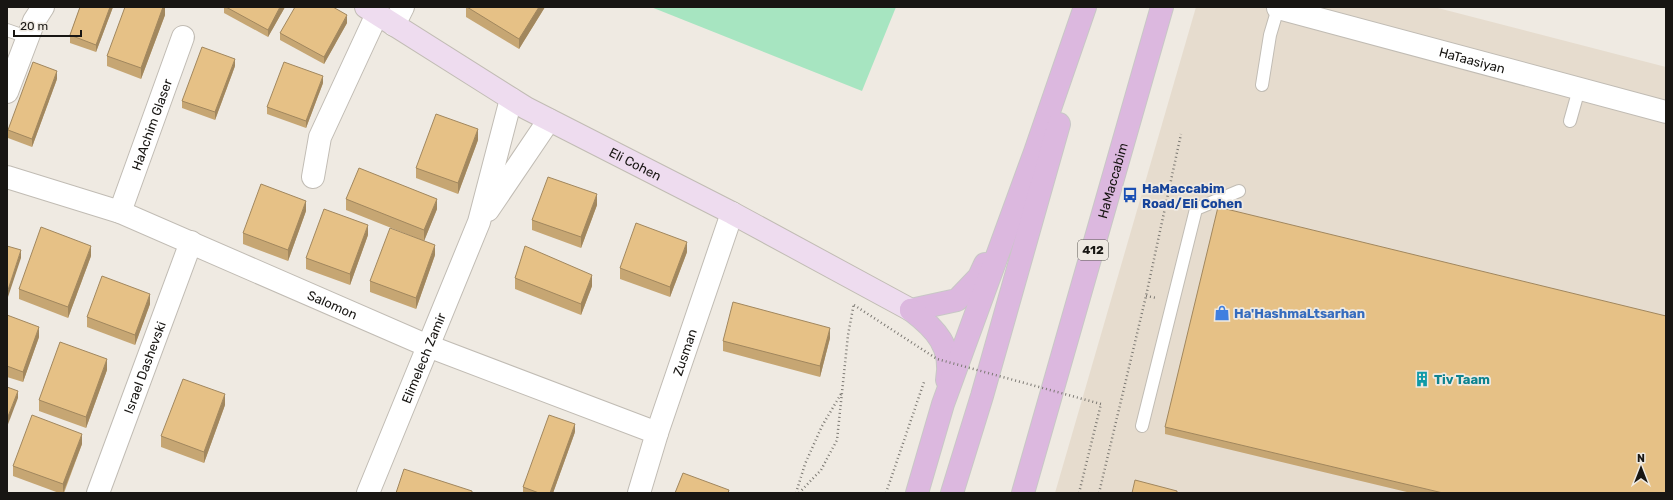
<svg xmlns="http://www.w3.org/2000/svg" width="1673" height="500" font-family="Rubik,sans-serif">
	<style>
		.built { fill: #e6dcce }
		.green { fill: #a7e5c1 }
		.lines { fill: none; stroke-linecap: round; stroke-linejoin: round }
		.lane-casing { stroke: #c1bcb4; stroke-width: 14 }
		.street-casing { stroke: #c1bcb4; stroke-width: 24 }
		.secondary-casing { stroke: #c1bcb4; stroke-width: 24 }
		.primary-casing { stroke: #c8c7c6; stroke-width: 24 }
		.path { stroke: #7c7973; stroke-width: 2.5; stroke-dasharray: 1 3; stroke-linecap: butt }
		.lane { stroke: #fff; stroke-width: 12 }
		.street { stroke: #fff; stroke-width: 22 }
		.secondary { stroke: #eedcef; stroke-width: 22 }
		.primary { stroke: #dcb8df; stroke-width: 22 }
		.path-bridge { stroke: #7c7973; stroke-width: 2.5; stroke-dasharray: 1 3; stroke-linecap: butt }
		.wall { fill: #c6a673 }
		.shaded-wall { fill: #a1875e }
		.building { fill: #e6c186; stroke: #a1875e }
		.labels { text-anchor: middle; stroke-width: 3.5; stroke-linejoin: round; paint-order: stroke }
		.shield { fill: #efeae2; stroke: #585651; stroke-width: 1 }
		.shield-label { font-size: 12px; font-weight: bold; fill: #181613 }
		.street-label { font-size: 13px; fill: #181613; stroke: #efeae2 }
		.transit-label { font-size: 13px; font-weight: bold; fill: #164399; stroke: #efeae2; text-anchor: start }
		.shop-label { font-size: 13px; font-weight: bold; fill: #366cbe; stroke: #efeae2; text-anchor: start }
		.culture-label { font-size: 13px; font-weight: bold; fill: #0d838f; stroke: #efeae2; text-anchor: start }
	</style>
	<rect width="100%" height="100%" fill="#efeae2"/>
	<path class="built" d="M1196 7H1434L1666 67V493H1055Z"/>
	<path class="green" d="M651 7H896L862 91Z"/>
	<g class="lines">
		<defs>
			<g id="lane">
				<path d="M7 30 27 37"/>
				<path d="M1262 85 1270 35 1278 8"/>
				<path d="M1570 121 1579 89"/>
				<path d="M1142 426 1196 209 1239 191"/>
			</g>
			<g id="street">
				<path id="s1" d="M1278 8 1666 112"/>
				<path d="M394 25 403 7"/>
				<path d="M7 92 34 21 43 7"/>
				<path id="s2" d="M7 177 120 212 428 346 657 433"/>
				<path d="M313 177 320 137 377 14"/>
				<path d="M488 210 549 120"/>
				<path id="s3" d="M120 212 183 37"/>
				<path id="s4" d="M98 493 191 242"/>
				<path id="s5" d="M368 493 479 222 511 99"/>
				<path id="s6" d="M639 493 657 433 732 213"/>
			</g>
			<g id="secondary">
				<path id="s7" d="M366 7 526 108 732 213 911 310"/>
			</g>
			<g id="primary">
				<path d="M911 310 957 300 979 277 985 264"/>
				<path d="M911 310C936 329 953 347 947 380"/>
				<path d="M917 493 943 404 1035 152 1085 7"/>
				<path d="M952 493 982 396 1059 124"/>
				<path id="s8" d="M1023 493 1162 7"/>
			</g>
		</defs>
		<use href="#lane" class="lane-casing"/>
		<use href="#street" class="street-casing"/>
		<use href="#secondary" class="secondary-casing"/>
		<use href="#primary" class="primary-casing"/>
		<g class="path">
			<path d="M1146 296 1157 298"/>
			<path d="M796 493 805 464 822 426 841 394"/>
			<path d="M799 493 821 470 837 440 848 335 854 303"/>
			<path d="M886 493 924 382"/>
			<path d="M1079 493 1101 404"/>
			<path d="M1099 493 1146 296 1181 134"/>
		</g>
		<use href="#lane" class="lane"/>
		<use href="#street" class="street"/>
		<use href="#secondary" class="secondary"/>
		<use href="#primary" class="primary"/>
		<path class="path-bridge" d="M854 305 937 359 1101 404"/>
	</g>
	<g class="wall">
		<path d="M80 7H113L96 52 70 43V35Z"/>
		<path d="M165 7V15L141 79 107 66V56Z"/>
		<path d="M224 7H285L268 37 224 13Z"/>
		<path d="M466 7H545L519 49 466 17Z"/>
		<path d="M347 23 324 64 280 40V33Z"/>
		<path d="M235 66 215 120 182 108V101Z"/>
		<path d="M57 79 32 147 8 138V130Z"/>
		<path d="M323 83 306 128 267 114V107Z"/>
		<path d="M478 140 458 194 416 178V168Z"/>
		<path d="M346 199 437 209 424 241 346 210Z"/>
		<path d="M597 205 581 248 532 230V220Z"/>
		<path d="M306 211 288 261 243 244V233Z"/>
		<path d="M368 235 350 285 306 269V258Z"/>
		<path d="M687 252 670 297 620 279V268Z"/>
		<path d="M435 255 416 309 370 292V281Z"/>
		<path d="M91 256 68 318 19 299V289Z"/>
		<path d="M515 278 592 286 581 315 515 289Z"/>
		<path d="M150 304 135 345 87 327V317Z"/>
		<path d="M7 315 39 337 23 382 7 377Z"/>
		<path d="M830 338 820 377 723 351V341Z"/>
		<path d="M107 370 86 428 39 411V400Z"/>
		<path d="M225 405 204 463 161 447V436Z"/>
		<path d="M1165 427 1666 493H1411L1165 434Z"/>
		<path d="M575 432 553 493H523V487Z"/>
		<path d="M82 444 64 493H59L13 476V466Z"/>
	</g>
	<g class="shaded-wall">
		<path d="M110 7H113L96 52V45Z"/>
		<path d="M163 7H165V15L141 79V68Z"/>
		<path d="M280 7H285L268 37V30Z"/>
		<path d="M539 7H545L519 49V39Z"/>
		<path d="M347 15V23L324 64V57Z"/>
		<path d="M235 59V66L215 120V112Z"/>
		<path d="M57 71V79L32 147V139Z"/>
		<path d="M323 76V83L306 128V121Z"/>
		<path d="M478 129V140L458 194V183Z"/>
		<path d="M597 194V205L581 248V237Z"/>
		<path d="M437 199V209L424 241V230Z"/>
		<path d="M306 201V211L288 261V250Z"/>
		<path d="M368 225V235L350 285V274Z"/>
		<path d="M687 242V252L670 297V287Z"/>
		<path d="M435 245V255L416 309V298Z"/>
		<path d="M91 246V256L68 318V307Z"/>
		<path d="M21 250V258L7 300V293Z"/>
		<path d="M592 275V286L581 315V304Z"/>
		<path d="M150 294V304L135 345V335Z"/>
		<path d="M39 327V337L23 382V372Z"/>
		<path d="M830 328V338L820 377V366Z"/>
		<path d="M107 359V370L86 428V417Z"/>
		<path d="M18 391V398L7 427V419Z"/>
		<path d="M225 394V405L204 463V452Z"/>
		<path d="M575 424V432L553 493H550Z"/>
		<path d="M82 434V444L63 493V484Z"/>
	</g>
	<g class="building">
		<path d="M80 7H110L96 45 70 35Z"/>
		<path d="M125 7H163L141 68 107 56Z"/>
		<path d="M226 7H280L268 30Z"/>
		<path d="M295 7H333L347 15 324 57 280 33Z"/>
		<path d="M467 7H539L519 39Z"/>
		<path d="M202 47 235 59 215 112 182 101Z"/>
		<path d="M33 62 57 71 32 139 8 130Z"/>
		<path d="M284 62 323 76 306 121 267 107Z"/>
		<path d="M436 114 478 129 458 183 416 168Z"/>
		<path d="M359 168 437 199 424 230 346 199Z"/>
		<path d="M548 177 597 194 581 237 532 220Z"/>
		<path d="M261 184 306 201 288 250 243 233Z"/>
		<path d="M1218 207 1666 316V493H1443L1165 427Z"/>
		<path d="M324 209 368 225 350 274 306 258Z"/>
		<path d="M636 223 687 242 670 287 620 268Z"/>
		<path d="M41 227 91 246 68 307 19 289Z"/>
		<path d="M390 228 435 245 416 298 370 281Z"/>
		<path d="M7 246 21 250 7 293Z"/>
		<path d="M525 246 592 275 581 304 515 278Z"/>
		<path d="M102 276 150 294 135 335 87 317Z"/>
		<path d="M733 302 830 328 820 366 723 341Z"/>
		<path d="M7 315 39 327 23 372 7 366Z"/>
		<path d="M60 342 107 359 86 417 39 400Z"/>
		<path d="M183 379 225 394 204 452 161 436Z"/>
		<path d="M7 387 18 391 7 419Z"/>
		<path d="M32 415 82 434 63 484 13 466Z"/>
		<path d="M549 415 575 424 550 493H539L523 487Z"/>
		<path d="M404 469 472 491V493H396Z"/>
		<path d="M683 473 729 490 728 493H675Z"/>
		<path d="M1135 480 1177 491V493H1132Z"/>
	</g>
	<defs>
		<symbol id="bus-bare" viewBox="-9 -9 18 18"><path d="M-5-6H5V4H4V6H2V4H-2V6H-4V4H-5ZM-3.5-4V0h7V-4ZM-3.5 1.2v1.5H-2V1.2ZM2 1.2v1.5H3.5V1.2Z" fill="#1a4fb4" stroke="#efeae2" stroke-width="2.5" paint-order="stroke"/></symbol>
		<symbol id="shop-bare" viewBox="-9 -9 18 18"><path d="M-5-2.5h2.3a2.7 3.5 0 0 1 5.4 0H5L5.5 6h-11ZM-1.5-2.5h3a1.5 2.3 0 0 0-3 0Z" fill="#3f7fe0" stroke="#efeae2" stroke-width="2.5" paint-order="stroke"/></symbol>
		<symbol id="building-bare" viewBox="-9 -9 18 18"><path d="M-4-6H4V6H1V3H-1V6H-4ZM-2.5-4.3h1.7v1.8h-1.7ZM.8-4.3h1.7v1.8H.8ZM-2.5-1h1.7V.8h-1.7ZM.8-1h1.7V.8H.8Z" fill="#0f9aa8" stroke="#efeae2" stroke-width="2.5" paint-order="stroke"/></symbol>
	</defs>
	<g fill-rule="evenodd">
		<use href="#bus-bare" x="1119" y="184" width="22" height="22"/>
		<use href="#shop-bare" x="1211" y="302" width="22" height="22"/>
		<use href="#building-bare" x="1411" y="368" width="22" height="22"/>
	</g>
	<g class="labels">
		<rect class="shield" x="1078" y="240" width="30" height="20" rx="3"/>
		<g class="shield-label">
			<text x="1093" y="254">412</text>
		</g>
		<g class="street-label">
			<text dy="5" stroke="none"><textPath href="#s1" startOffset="201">HaTaasiyan</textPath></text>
			<text dy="5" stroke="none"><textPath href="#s3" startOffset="93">HaAchim Glaser</textPath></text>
			<text dy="5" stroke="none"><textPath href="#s7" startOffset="312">Eli Cohen</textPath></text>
			<text dy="5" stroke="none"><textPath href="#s8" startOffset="325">HaMaccabim</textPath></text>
			<text dy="5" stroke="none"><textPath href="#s2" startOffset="350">Salomon</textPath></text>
			<text dy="5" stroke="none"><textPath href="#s6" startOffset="148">Zusman</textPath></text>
			<text dy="5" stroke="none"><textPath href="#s5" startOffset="146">Elimelech Zamir</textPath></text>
			<text dy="5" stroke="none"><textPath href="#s4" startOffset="134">Israel Dashevski</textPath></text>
		</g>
		<g class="transit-label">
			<text x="1142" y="193">HaMaccabim<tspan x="1142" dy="15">Road/Eli Cohen</tspan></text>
		</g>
		<g class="shop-label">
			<text x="1234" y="318">Ha'HashmaLtsarhan</text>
		</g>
		<g class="culture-label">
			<text x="1434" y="384">Tiv Taam</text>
		</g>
	</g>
	<rect width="1673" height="500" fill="none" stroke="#181613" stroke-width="16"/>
	<g transform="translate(1641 468)" stroke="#efeae2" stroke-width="3" paint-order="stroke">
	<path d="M0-3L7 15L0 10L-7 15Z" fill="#181613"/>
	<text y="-6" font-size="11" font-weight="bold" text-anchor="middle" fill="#181613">N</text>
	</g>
	<path d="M14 30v6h67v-6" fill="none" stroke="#181613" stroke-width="2"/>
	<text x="20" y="30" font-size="12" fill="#181613" stroke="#efeae2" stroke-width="3" paint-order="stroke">20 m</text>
</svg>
